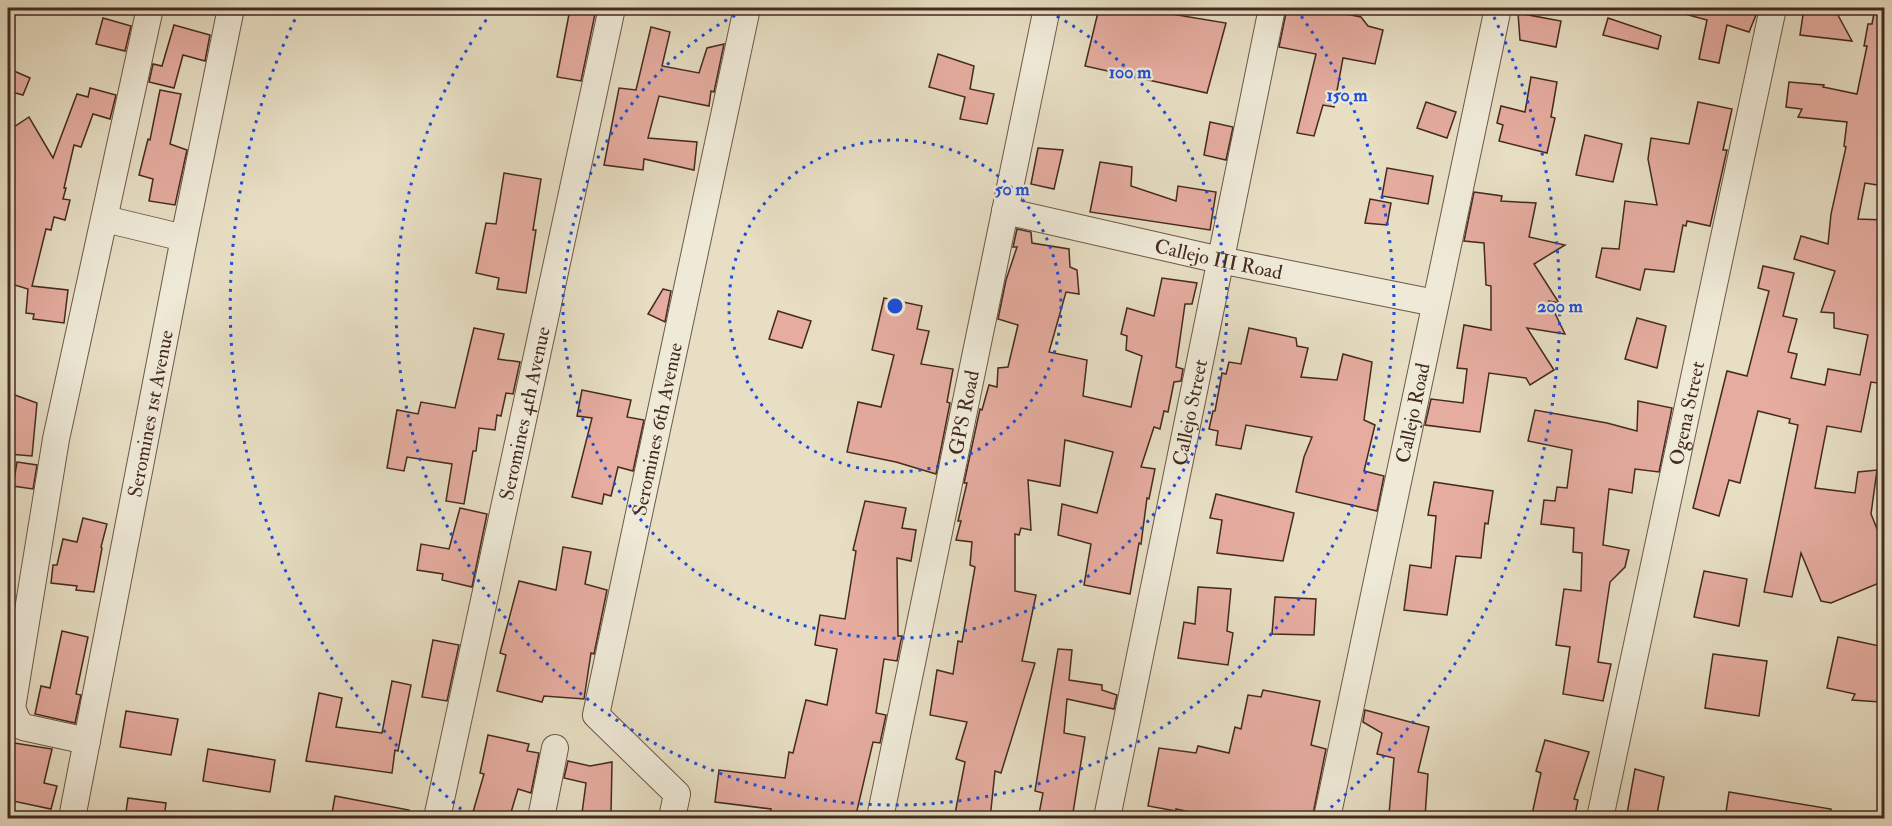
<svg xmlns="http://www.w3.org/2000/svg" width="1892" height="826" font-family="'IM FELL Double Pica',serif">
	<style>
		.building { fill: #e5ac9f; stroke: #442a20; stroke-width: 1.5 }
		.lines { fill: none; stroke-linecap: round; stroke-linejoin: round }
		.minor-casing { stroke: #6d5749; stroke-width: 28 }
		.minor { stroke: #efead8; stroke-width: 26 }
		.ring { fill: none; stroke: #1d4ed8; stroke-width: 3; stroke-dasharray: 3 6 }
		.labels { text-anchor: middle; stroke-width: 4.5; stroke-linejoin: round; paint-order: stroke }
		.street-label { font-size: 20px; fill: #442a20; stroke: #efead8 }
		.centre { fill: #1d4ed8; stroke: #efead8; stroke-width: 3 }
		.ring-label { font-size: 18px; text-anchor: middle; font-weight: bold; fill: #1d4ed8; stroke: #efead8; stroke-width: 4.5; stroke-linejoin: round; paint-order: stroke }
	</style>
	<rect width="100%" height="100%" fill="#e7dec3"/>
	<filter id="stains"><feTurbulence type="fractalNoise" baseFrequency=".00333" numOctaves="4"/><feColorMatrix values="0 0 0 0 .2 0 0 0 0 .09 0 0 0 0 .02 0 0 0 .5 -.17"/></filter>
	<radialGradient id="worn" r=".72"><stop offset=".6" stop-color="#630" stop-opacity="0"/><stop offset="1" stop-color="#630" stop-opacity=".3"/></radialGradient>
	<g class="building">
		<path d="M1099 8H1135L1226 23 1207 93 1085 66Z"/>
		<path d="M1287 8H1316L1361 17 1368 26 1383 30 1375 64 1343 58 1334 107 1323 105 1314 136 1297 133 1316 54 1279 47Z"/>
		<path d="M1682 8H1730L1756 15 1749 32 1727 25 1719 63 1699 59 1707 20 1681 13Z"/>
		<path d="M1804 8H1834L1852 41 1800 35Z"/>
		<path d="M1875 8H1884V186L1865 183 1858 219 1884 220V272L1881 290H1884V384L1871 382 1861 432 1827 426 1815 488 1855 493 1858 472 1877 470 1871 514 1884 546V581L1831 603 1821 601 1801 553 1792 597 1764 592 1798 425 1789 423 1790 419 1758 411 1740 483 1729 480 1719 516 1693 508 1727 371 1747 376 1769 291 1758 288 1763 266 1794 273 1783 316 1797 319 1788 352 1797 354 1791 378 1825 385 1828 369 1860 375 1868 335 1834 328V313L1821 312 1835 271 1794 259 1801 236 1828 244 1831 214 1846 147 1844 146 1847 122 1798 117 1802 109 1786 107 1789 82 1824 85 1823 87 1857 94 1867 46H1864L1868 24H1872Z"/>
		<path d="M570 9 595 14 581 81 557 77Z"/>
		<path d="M1518 13 1561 21 1556 47 1520 40Z"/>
		<path d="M103 18 131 26 125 51 96 44Z"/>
		<path d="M1608 18 1661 36 1658 49 1603 35Z"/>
		<path d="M174 25 210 35 205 61 183 55 174 88 149 82 153 64 162 66Z"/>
		<path d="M651 27 670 32 662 66 699 73 707 48 724 44 714 92 711 91 709 106 659 96 648 138 697 142 694 170 644 159 643 170 604 165 619 88 636 90Z"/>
		<path d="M938 54 974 66 970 89 994 94 987 124 960 119 965 97 929 87Z"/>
		<path d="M14 71 30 78 23 95 8 91Z"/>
		<path d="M1531 77 1557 82 1551 117 1555 118 1547 153 1499 141 1503 125 1497 123 1501 106 1525 112Z"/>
		<path d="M90 88 116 95 110 119 93 114 81 147 74 145 64 188H66L63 199 70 200 65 220 54 217 51 230 46 229 32 286 68 290 64 323 33 319 34 314 26 313 28 289 8 283V131L29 117 53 158 77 94 88 97Z"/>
		<path d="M160 90 181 94 170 144 187 150 175 205 149 201 153 179 139 175 148 139 150 140Z"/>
		<path d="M1426 102 1456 112 1447 138 1417 128Z"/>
		<path d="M1698 102 1732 109 1723 150H1727L1710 226 1687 221 1686 226 1683 225 1674 272 1645 269 1640 290 1596 277 1602 248 1619 249 1625 201 1657 205 1648 159 1651 138 1689 144Z"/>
		<path d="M1210 122 1233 127 1226 160 1204 155Z"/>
		<path d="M1585 135 1622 144 1613 182 1576 175Z"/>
		<path d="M1038 148 1063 150 1054 189 1031 184Z"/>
		<path d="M1100 162 1132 167 1131 186 1176 201 1178 186 1216 192 1210 230 1090 212Z"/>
		<path d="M1387 168 1433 176 1428 204 1382 196Z"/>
		<path d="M504 173 541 179 533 230H536L526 293 497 289 499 278 476 273 486 223 496 224Z"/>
		<path d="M1474 192 1502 196 1501 201 1536 203 1529 237 1565 245 1534 264 1559 303 1549 301 1565 334 1527 328 1554 370 1530 385 1526 378 1489 373 1480 432 1425 425 1431 399 1463 403 1467 369 1457 368 1464 325 1491 330V286L1486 285 1484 243 1464 241Z"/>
		<path d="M1370 199 1391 203 1387 225 1365 223Z"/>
		<path d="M1017 229 1031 232 1032 243 1069 249 1070 267 1077 270 1079 294 1066 292 1049 352 1087 360 1083 396 1131 407 1142 356 1126 350 1127 336 1121 334 1127 308 1154 316 1162 278 1197 283 1192 304H1185L1176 367 1183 369 1181 381 1174 382 1168 412 1164 411 1160 429 1154 427 1141 467 1155 469 1149 499 1147 498 1141 544 1139 543 1130 594 1084 585 1091 544 1058 535 1062 504 1097 513 1113 452 1065 440 1060 486 1028 480 1031 530 1021 528 1019 535 1015 534V591L1036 595 1022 661 1035 663 1001 773 995 771 990 819H954L965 762 956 759 967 722 930 715 937 670 953 674 958 641 962 642 975 567 970 565 972 542 956 540 961 521H958L967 483H964L980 409 982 410 989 385 997 387 998 368 1008 367 1018 325 998 319 1006 280 1017 247H1013Z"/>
		<path d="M663 289 671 291 665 322 648 314Z"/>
		<path d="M884 298 922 306 917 329 929 331 921 364 953 369 947 402 950 403 936 474 896 462 847 452 858 402 881 407 894 355 872 350Z"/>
		<path d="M778 311 811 321 802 348 769 339Z"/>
		<path d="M1637 318 1666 326 1657 368 1625 359Z"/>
		<path d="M474 328 504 334 498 359 520 362 513 394 506 393 501 416 497 415 495 430 479 428 476 451H473L464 504 446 501 452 464 407 457 404 471 387 468 397 410 418 414 421 402 455 408Z"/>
		<path d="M1249 328 1296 338 1297 346 1308 348 1301 377 1337 380 1343 354 1372 362 1364 420 1375 425 1364 471 1384 476 1377 511 1296 492 1304 457 1312 437 1246 425 1241 449 1216 445 1218 431 1209 429 1213 411H1215L1222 373 1226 374 1229 362 1241 364Z"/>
		<path d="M582 390 631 400 627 417 644 420 633 471 618 467 611 496 604 494 602 504 572 497 592 418 577 416Z"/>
		<path d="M12 394 37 403 32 456 8 454V406Z"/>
		<path d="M1638 401 1672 408 1659 472 1635 469 1632 493 1609 489 1603 545 1629 550 1625 567 1610 582 1598 662 1611 664 1603 701 1563 694 1570 647 1556 645 1564 589 1581 591 1582 553 1573 552 1574 528 1541 524 1544 500 1555 501 1557 487 1567 488 1572 450 1528 441 1535 410 1607 423 1637 431Z"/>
		<path d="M17 462 37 465 33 489 13 486Z"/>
		<path d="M1434 482 1493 491 1488 524 1485 523 1481 558 1456 556 1447 615 1404 610 1410 565 1431 568 1436 516 1428 515Z"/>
		<path d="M1216 494 1294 513 1283 561 1217 553 1222 520 1210 518Z"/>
		<path d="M865 501 906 508 902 528 916 530 911 561 897 558 898 636H902L900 645 897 661 884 659 876 713 886 715 880 743 873 742 855 819H769L771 809 715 802 719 770 785 778 789 752 793 753 806 700 827 705 837 649 815 645 820 615 845 619 856 551 853 550Z"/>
		<path d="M460 508 487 514 472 587 442 580 443 574 417 570 421 544 449 549Z"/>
		<path d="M83 518 107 524 101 547 102 548 94 592 76 590 77 586 51 583 53 565H57L63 539 77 542Z"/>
		<path d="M563 547 591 552 585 584 607 590 594 654 591 653 584 699 544 696 542 702 497 691 506 655 500 653 519 581 556 590Z"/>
		<path d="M1704 571 1747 579 1739 626 1694 617Z"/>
		<path d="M1198 587 1231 589 1227 631 1233 633 1228 665 1178 658 1184 622 1195 624Z"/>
		<path d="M1275 597 1316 599 1314 635 1272 634Z"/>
		<path d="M62 631 88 637 76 694 81 695 75 723 35 714 41 686 50 688Z"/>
		<path d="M1838 637 1884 647V674L1881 673 1880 702 1852 700 1855 694 1827 688Z"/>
		<path d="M433 640 459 645 447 701 422 697Z"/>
		<path d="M1058 649 1072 650 1069 680 1102 685V690L1117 695 1114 709 1067 699 1064 733 1085 737 1072 819H1038L1043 793 1035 791Z"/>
		<path d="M1713 654 1767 661 1759 716 1705 708Z"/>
		<path d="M392 681 411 685 398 751 395 750 392 773 306 761 319 693 342 698 336 727 382 733Z"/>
		<path d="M1263 690 1320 701 1311 745 1326 749 1312 819H1222L1176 809V811L1148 806 1159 748 1196 753 1198 746 1229 753 1235 727 1241 729 1248 695 1261 697Z"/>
		<path d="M1365 710 1429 727 1418 772 1428 774 1425 817 1389 814 1394 758 1377 754 1382 733 1363 722Z"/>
		<path d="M126 711 178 719 171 755 120 747Z"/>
		<path d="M488 735 529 744 527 751 539 753 531 793 518 789 509 819H471L484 774 480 773Z"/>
		<path d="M1545 740 1589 752 1574 799 1578 800 1574 819H1531L1541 773 1536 771Z"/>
		<path d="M8 742 52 749 44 783 57 786 51 809 8 800Z"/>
		<path d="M208 749 275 760 270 792 203 781Z"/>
		<path d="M568 761 590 766 612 762 611 814 582 813 586 783 564 778Z"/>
		<path d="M1635 769 1664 777 1656 819H1626Z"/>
		<path d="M1729 792 1831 809 1830 819H1725Z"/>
		<path d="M335 796 409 810 408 819H331Z"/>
		<path d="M128 798 166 803 164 819H125Z"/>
	</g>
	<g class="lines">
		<defs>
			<g id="minor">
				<path id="s1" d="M1005 211 1220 260 1435 303"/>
				<path d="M105 219 184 238"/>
				<path d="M87 741 23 727 17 720 12 708 56 439 150 8"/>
				<path id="s2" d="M72 818 184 238 231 8"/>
				<path id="s3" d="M437 818 612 8"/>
				<path d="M541 818 555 748"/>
				<path id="s4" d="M672 818 677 794 596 715 747 8"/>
				<path id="s5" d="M880 818 1047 8"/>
				<path id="s6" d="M1107 818 1272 8"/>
				<path id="s7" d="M1327 818 1498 8"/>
				<path id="s8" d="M1600 818 1773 8"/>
			</g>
		</defs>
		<use href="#minor" class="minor-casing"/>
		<use href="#minor" class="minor"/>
	</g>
	<g class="ring">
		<circle cx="895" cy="306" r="166"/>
		<path d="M1041 8A332 332 0 1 1 749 8"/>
		<path d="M1296 9A499 499 0 1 1 494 9"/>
		<path d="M468 815A665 665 0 0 1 300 9M1490 9A665 665 0 0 1 1322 815"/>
	</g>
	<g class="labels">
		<g class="street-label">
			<text dy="7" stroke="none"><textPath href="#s1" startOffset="219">Callejo III Road</textPath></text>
			<text dy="7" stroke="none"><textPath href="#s2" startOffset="412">Seromines 1st Avenue</textPath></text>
			<text dy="7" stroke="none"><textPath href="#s3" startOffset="414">Seromines 4th Avenue</textPath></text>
			<text dy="7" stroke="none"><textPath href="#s5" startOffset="414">GPS Road</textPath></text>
			<text dy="7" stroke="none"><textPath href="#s6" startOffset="414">Callejo Street</textPath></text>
			<text dy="7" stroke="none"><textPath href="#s7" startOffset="414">Callejo Road</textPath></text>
			<text dy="7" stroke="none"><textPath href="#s8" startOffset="414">Ogena Street</textPath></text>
			<text dy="7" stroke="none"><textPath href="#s4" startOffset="430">Seromines 6th Avenue</textPath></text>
		</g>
	</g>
	<circle cx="895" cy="306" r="9" class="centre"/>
	<g class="ring-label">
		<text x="1130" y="78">100 m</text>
		<text x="1347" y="101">150 m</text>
		<text x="1012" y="195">50 m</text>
		<text x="1560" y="312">200 m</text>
	</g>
	<rect width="1892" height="826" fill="none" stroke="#e7dec3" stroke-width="30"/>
	<rect x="9" y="9" width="1874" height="808" fill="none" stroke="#442a20" stroke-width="3"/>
	<rect x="15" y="15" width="1862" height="796" fill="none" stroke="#442a20" stroke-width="1.5"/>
	<rect width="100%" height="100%" filter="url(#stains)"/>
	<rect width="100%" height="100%" fill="url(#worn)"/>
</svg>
